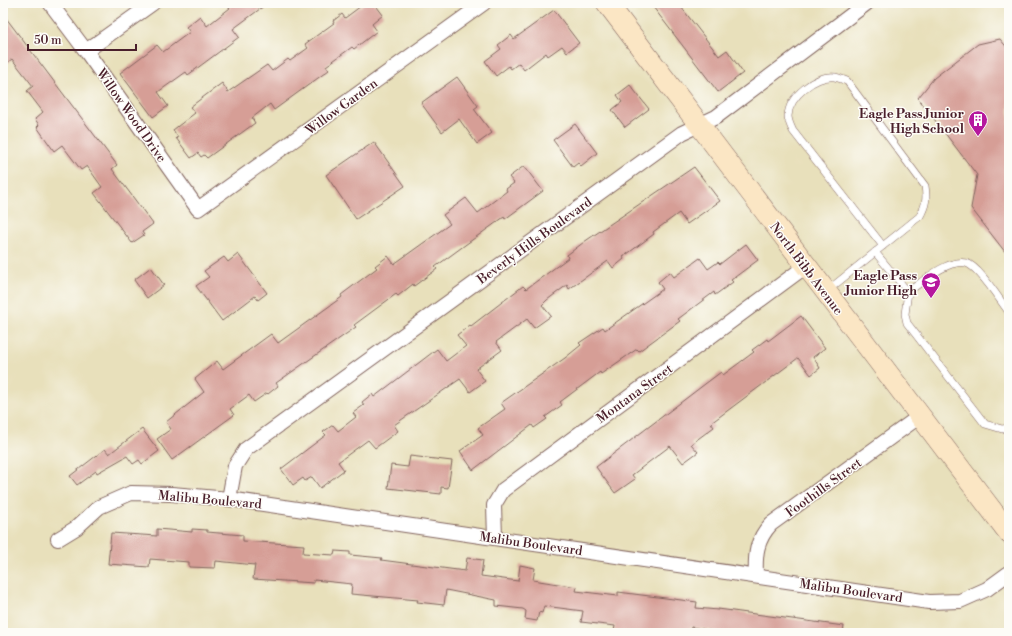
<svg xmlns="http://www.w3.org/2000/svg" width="1012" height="636" font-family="'Libre Bodoni',serif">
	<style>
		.building { fill: #d69e96 }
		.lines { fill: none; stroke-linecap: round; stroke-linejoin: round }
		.service-casing { stroke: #81635d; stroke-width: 8 }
		.minor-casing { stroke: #81635d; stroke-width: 16 }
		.secondary-casing { stroke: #81635d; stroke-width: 22 }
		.service { stroke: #fff; stroke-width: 7 }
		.minor { stroke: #fff; stroke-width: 14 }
		.secondary { stroke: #fbe6c4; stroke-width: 21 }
		.labels { text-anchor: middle; stroke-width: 3; stroke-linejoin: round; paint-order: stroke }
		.street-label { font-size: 13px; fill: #4a1f2b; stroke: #fdfcf7 }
		.poi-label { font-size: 13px; font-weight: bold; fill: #4a1f2b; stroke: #fdfcf7; text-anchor: end }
	</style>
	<rect width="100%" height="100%" fill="#fdfcf7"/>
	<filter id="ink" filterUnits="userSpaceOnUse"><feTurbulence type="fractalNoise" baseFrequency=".025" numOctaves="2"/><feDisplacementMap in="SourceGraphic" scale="8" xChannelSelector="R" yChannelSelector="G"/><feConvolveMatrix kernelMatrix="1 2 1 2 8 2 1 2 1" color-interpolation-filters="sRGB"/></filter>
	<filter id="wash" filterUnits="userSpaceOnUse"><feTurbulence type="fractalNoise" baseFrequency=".012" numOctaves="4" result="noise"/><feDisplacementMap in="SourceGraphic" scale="16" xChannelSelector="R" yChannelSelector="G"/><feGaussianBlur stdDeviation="0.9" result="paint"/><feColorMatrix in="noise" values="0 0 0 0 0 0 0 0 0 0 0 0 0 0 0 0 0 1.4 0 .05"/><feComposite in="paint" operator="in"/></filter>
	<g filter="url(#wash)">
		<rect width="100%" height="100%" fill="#e8e0bb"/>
		<g id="blocks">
			<g class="building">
				<path d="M226 3H268L233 29 239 37 188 75 186 72 158 92 168 106 153 117 120 73 157 45 163 52 190 32 186 27 200 16 207 26 230 8Z"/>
				<path d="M365 3H374L383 15 372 24 377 31 354 49 352 47 326 66 329 70 274 110 270 104 252 118 255 123 207 158 204 155 201 157 198 153 191 158 176 138 178 137 173 130 195 113 190 107 222 83 228 92 267 65 272 71 288 59 290 61 308 48 305 44 334 23 333 21 342 14 345 18Z"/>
				<path d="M650 3H678L719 56 727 50 743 73 718 92Z"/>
				<path d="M554 10 579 43 567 52 562 46 548 56 546 53 524 70 519 63 511 69 509 66 496 76 485 61 501 49 498 45 511 35 514 39Z"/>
				<path d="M3 14 117 165 112 169 153 224 142 232 144 235 132 243 94 193 102 187 87 166 81 170 62 145 54 151 37 127 39 125 35 119 43 112 27 91 33 86 12 59 3 66Z"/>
				<path d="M1000 39 1009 50V257L971 208 977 175 918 98 934 78 978 44Z"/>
				<path d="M457 77 478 106 474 109 492 133 477 144 459 119 442 132 421 103Z"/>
				<path d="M630 85 649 109 625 127 612 110 622 102 617 95Z"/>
				<path d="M575 124 597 153 581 166 578 163 573 167 553 140Z"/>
				<path d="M374 142 405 186 356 219 326 175Z"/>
				<path d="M524 166 543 191 505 219 504 217 465 245 435 267 437 269 414 286 413 284 398 296 396 294 354 325 356 327 276 383 278 386 268 394 267 393 254 402 249 395 230 409 234 415 172 460 157 439 171 429 166 422 204 392 195 379 217 361 223 369 271 334 278 343 342 297 341 295 377 268 375 266 388 256 394 264 450 224 443 215 466 198 478 213 507 191 506 189 514 183 509 177Z"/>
				<path d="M694 167 720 201 687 224 679 213 653 232 654 234 623 257 624 259 613 268 608 261 569 289 567 285 547 300 542 305 551 316 534 328 527 319 496 342 502 350 476 369 485 381 470 392 460 379 394 425 398 431 375 448 368 440 338 462 344 470 320 488 312 477 305 481 303 478 293 485 281 469 326 435 323 432 333 425 338 431 356 417 353 413 364 405 362 402 372 394 374 397 437 349 446 361 466 346 457 335 470 325 471 326 523 286 526 289 568 258 567 255 584 242Z"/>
				<path d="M746 244 758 260 731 280 733 282 715 295 714 292 678 319 680 321 639 351 637 349 601 374 600 372 560 402 562 405 545 417 547 419 534 428 532 425 473 470 460 451 483 435 478 428 505 409 501 403 565 358 581 345 579 343 603 327 605 330 663 289 658 282 670 272 674 277 700 258 708 269 718 262 720 264Z"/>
				<path d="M238 254 267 293 258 300 255 296 222 321 196 286 209 277 204 271 224 257 228 262Z"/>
				<path d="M151 267 164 285 147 298 134 280Z"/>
				<path d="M801 316 825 348 813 357 820 368 811 375 798 358 711 423 714 427 691 444 698 452 683 463 670 446 632 475 635 479 615 493 596 467 705 384 721 372 723 375 754 352 752 350 767 339 768 341Z"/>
				<path d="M142 429 159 451 142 464 139 460 133 464 127 456 97 473 96 471 77 485 70 476 105 449 109 454Z"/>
				<path d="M410 456 452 461 448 488 441 487V494L388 488 391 465 408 467Z"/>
				<path d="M157 529 192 532V529L207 530V532L243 535V541L304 545 303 553 334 555 335 551 350 552V555L382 558 381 560 465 571 467 558 483 560 481 576 518 581 520 565 535 568 533 580 577 587 576 591 618 596V592L697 602 696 608 718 610V609L844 626 843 633H724L691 627 690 633 673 631V633H635L614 631 615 626 581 622 583 611 544 606 542 613 539 612 537 621 525 619 526 611 523 609 496 606V600L446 590 444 605 417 602 418 600 351 594 352 584 314 580V583L253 579 255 565 216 561 215 568 189 567V562L150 559 149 567 108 564 111 533 157 536Z"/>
			</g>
		</g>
	</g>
	<g filter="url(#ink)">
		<use href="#blocks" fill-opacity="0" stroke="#81635d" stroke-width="1"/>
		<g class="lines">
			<defs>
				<g id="service">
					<path d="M875 252 908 292"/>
					<path d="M827 291 920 216C926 205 927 198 925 186L847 81C844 80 839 78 835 77 816 75 789 96 788 116 788 120 791 127 793 131L883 246"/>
					<path d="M1009 312C1000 301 979 266 966 263 947 259 922 282 908 292L905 314 907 323 985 424 1002 429 1009 428"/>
				</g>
				<g id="minor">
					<path d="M50 3 86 51 198 209 484 3"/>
					<path d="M86 51 153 3"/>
					<path d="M229 499 235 466 246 449 682 133 716 117 867 3"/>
					<path d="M495 538 494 505 503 490 806 266"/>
					<path d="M58 539 76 528 99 507 131 493 172 494 229 499 929 602 960 601 987 589 1009 573"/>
					<path d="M756 576C755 555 756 540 771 524L920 416"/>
				</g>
				<path id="secondary" d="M607 3 1009 533"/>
			</defs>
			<use href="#service" class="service-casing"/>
			<use href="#minor" class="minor-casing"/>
			<use href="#secondary" class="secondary-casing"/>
			<use href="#service" class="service"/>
			<use href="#minor" class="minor"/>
			<use href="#secondary" class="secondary"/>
		</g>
	</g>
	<defs>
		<symbol id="building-pin" viewBox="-11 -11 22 30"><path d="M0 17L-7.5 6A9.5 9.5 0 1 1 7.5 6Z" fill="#b5179e" stroke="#fdfcf7"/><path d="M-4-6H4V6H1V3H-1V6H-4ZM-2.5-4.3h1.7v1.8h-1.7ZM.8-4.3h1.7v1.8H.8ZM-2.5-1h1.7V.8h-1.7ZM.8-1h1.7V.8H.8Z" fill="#fff"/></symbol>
		<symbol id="school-pin" viewBox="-11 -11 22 30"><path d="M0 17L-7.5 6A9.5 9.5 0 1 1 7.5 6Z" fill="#b5179e" stroke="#fdfcf7"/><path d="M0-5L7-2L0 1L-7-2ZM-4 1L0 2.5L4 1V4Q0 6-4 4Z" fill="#fff"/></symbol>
	</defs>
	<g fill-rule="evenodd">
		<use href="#building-pin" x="967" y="109" width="22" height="30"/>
		<use href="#school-pin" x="920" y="271" width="22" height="30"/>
	</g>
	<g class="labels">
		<g class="street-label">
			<text transform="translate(341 106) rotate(-36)" y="5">Willow Garden</text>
			<text transform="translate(132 115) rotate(55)" y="5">Willow Wood Drive</text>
			<text transform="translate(534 240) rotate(-36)" y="5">Beverly Hills Boulevard</text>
			<text transform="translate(807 268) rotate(53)" y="5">North Bibb Avenue</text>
			<text transform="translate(634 393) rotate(-36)" y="5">Montana Street</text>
			<text transform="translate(823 487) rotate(-36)" y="5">Foothills Street</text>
			<text transform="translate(210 499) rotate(5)" y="5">Malibu Boulevard</text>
			<text transform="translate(531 543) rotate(8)" y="5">Malibu Boulevard</text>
			<text transform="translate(851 590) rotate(8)" y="5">Malibu Boulevard</text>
		</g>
		<g class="poi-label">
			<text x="964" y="118">Eagle Pass Junior<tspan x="964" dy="15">High School</tspan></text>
			<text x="917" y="280">Eagle Pass<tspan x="917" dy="15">Junior High</tspan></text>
		</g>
	</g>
	<rect width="1012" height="636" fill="none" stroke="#fdfcf7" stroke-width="16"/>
	<path d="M28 44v6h108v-6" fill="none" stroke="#4a1f2b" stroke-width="2"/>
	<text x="34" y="44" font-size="12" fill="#4a1f2b" stroke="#fdfcf7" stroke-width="3" paint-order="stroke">50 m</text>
</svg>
